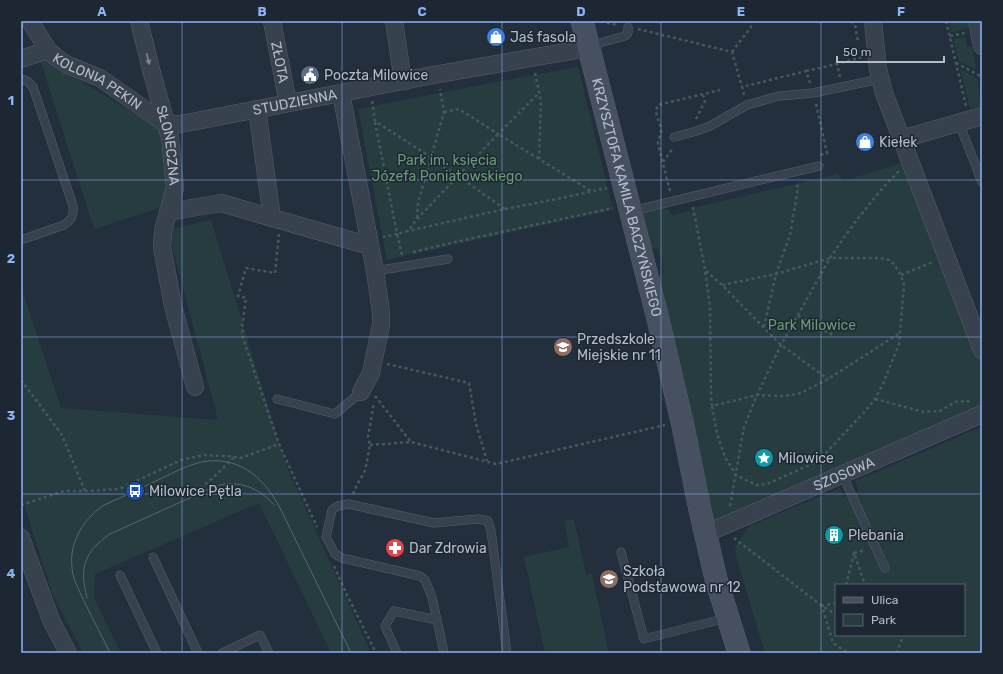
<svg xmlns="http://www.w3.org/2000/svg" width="1003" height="674" font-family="Rubik,sans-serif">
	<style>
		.green { fill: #263c3f; fill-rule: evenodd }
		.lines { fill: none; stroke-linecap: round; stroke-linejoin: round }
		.lane-casing { stroke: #565f6c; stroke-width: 9 }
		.street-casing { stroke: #565f6c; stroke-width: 18 }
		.secondary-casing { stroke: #565f6c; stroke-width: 23 }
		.path { stroke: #44595c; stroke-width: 2.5; stroke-dasharray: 3 3; stroke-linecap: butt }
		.lane { stroke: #38414e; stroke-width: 8 }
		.street { stroke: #38414e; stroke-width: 17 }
		.secondary { stroke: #465061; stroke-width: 22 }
		.tram { stroke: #5a6575; stroke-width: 1 }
		.oneway { fill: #7c8592 }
		.grid { fill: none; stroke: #8ab4f8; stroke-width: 1; stroke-opacity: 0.55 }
		.labels { text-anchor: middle; stroke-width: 3; stroke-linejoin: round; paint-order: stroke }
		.poi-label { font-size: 14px; fill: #b4bcc9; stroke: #1d2633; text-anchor: start }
		.street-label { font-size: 14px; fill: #b4bcc9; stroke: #1d2633 }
		.park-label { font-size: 14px; fill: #6b9a76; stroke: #1d2633 }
		.neatline { fill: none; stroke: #8ab4f8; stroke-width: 1.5 }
		.grid-label { font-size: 13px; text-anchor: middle; font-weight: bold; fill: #8ab4f8 }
	</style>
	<rect width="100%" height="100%" fill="#242f3e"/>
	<g class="green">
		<path d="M949 21H969V27L968 28 953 32H951Z"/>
		<path d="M965 37 967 47H972L976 69 959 62 953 40Z"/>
		<path d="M39 56 165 132 169 186 162 207 94 229Z"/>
		<path d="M578 67 613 210 467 242 387 260 358 109 506 80Z"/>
		<path d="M960 69 977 78 981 107 972 108H970Z"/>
		<path d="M905 162 982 355V405L913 436 838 467 735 514 714 523 656 278 664 272 658 249 647 248 640 218 643 213 663 208 669 210 672 216 697 209V207L829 176 838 173 843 181Z"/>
		<path d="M211 220 286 465 371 653H331L259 503 95 574 94 598 121 653H83L52 593 21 495V287L61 408 218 420 168 230Z"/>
		<path d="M979 428H982V653H765L736 556 735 547 749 526 840 488 843 497 859 491 855 481ZM836 585H964V635H836Z"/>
		<path d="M574 519 586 575 592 574 609 653H545L524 557 569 547 564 521Z"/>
	</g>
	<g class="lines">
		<defs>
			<g id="lane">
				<path d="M589 46 625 36 628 33V27"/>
				<path d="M21 79 27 81 33 87 73 206C74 216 72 219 64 225L21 240"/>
				<path d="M959 123 982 182"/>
				<path d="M674 137 697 131 710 126 747 105 779 96 813 93 880 79"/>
				<path d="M632 211 819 166"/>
				<path d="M375 271 448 259"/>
				<path d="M277 399 335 414 361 392"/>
				<path d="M842 474 885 568"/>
				<path d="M621 552 644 639 727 618"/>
				<path d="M153 557 198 653"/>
				<path d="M120 575 157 653"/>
				<path d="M222 653 260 635 269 653"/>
				<path d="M397 653 385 626 394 611 437 620"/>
				<path d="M444 653 432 597 425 580 420 576 342 558 335 554 326 537 332 510 338 506 349 504 434 523 478 519 488 521 491 531 507 653"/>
			</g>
			<g id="street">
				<path id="s1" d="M30 21 48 50 57 58 68 65 100 78 167 125"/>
				<path id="s2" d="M139 21 152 73 170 138 175 188 163 231 162 247 173 306 195 387"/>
				<path id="s3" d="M272 21 288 103"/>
				<path d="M394 21 403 81"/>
				<path d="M873 21 878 69 884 93 982 350"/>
				<path d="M977 21 982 46"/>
				<path d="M21 59 48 50"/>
				<path d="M341 93 375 271 381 312V325L371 373 361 392"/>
				<path d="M257 109 272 218"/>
				<path id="s4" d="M167 125 181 124 433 75 577 50 589 47"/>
				<path d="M902 139 982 116"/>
				<path d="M168 212 221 203 370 246"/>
				<path id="s5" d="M705 533 714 530 982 414"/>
				<path d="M21 538 51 620 68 653"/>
			</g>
			<g id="secondary">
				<path id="s6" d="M582 21 658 319 683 426 700 510 716 579 739 653"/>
			</g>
		</defs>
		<use href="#lane" class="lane-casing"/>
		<use href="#street" class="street-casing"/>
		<use href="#secondary" class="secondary-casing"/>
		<g class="path">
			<path d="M601 21 617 25"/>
			<path d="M851 21 855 25 858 41"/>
			<path d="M946 21 966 106"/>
			<path d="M638 29 732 52 742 87"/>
			<path d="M950 36 965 33"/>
			<path d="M732 52 751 27 750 21"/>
			<path d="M956 63 982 77"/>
			<path d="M806 71 837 64"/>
			<path d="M535 73 541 101 539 159 591 191"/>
			<path d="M840 77 837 64 862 57"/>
			<path d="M744 95 742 87 806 71 810 83"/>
			<path d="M372 101 375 121 432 158 505 209 408 231"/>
			<path d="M816 104 827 153 819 155"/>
			<path d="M444 112 459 109 498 134 539 93"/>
			<path d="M696 119 705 101 703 95"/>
			<path d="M375 122 397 234 383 237"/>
			<path d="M663 162 673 148"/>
			<path d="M670 191 658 144C658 139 661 135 661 131 661 122 653 114 658 105L720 90"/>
			<path d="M693 207 705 270 710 307 711 396 712 406 757 395 782 396 798 394 809 389 828 379 900 333"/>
			<path d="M505 209 557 199 607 188"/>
			<path d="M417 218 418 203 444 112 440 89"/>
			<path d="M279 234 275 273 246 268 238 296 246 298 242 328 243 338 279 444 317 527"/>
			<path d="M413 252 455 242 613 208"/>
			<path d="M402 255 397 234 408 231 417 219 498 134 539 159"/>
			<path d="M706 271 722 285 781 345 828 379"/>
			<path d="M901 275 933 262"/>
			<path d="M798 316 833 335"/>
			<path d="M764 327 776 274 790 235 798 188 797 183"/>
			<path d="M387 364 469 383 476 424 487 461"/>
			<path d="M21 380 62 435 85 491"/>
			<path d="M375 396 411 442"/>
			<path d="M875 399 924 412 940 411 955 402 970 401"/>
			<path d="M712 406 717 434 725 457 736 475 756 485H761L767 484 814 463 825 454 867 409 875 399 883 384 899 344 904 285 901 275 894 264 889 260 879 258H830L776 274 722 285"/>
			<path d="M370 445 411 442 496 464 665 425"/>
			<path d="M196 492 217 474 234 457"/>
			<path d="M353 494 357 485 365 471 370 445 368 437 374 402"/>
			<path d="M21 505 64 491H85L119 489 181 460 204 455 227 456 241 458 279 444"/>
			<path d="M730 506 744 427 757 395 781 345 830 258 855 222 880 191 899 171"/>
			<path d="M734 538 822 606 836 614"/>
			<path d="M854 553 865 550"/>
			<path d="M334 566 347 595 376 653"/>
			<path d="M846 585 854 553 865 585"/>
			<path d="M836 603 822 606 833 643 848 653"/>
			<path d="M896 653 904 635"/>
		</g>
		<use href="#lane" class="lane"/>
		<use href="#street" class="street"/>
		<use href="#secondary" class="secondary"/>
		<g class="tram">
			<path d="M87 598C79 568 84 552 110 534L216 486C238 480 259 487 274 505"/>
			<path d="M110 653C102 636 93 620 85 603 81 594 75 584 73 574 67 546 81 521 104 505 123 497 141 488 160 479 175 472 191 463 208 461 243 458 265 480 280 508L351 653"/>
		</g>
	</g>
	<defs><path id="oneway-solid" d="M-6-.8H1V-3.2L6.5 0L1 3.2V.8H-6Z"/></defs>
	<use class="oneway" href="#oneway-solid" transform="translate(148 59) rotate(76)"/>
	<path class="grid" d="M182 21V653M342 21V653M502 21V653M661 21V653M821 21V653M21 180H982M21 337H982M21 494H982"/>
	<defs>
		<symbol id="shop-disc" viewBox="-11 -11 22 22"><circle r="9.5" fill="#3f7fe0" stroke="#1d2633"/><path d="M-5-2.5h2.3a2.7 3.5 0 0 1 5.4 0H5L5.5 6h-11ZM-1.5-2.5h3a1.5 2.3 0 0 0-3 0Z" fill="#fff"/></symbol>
		<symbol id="civic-disc" viewBox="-11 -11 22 22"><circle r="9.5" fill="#5c6f8a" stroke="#1d2633"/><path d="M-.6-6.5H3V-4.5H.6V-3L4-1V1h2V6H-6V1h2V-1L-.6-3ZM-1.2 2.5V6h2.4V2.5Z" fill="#fff"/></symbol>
		<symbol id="school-disc" viewBox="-11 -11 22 22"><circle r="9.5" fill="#8d6e63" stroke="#1d2633"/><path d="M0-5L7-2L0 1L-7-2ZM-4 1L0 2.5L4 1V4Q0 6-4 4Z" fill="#fff"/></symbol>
		<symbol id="sight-disc" viewBox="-11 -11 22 22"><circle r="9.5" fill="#0f9aa8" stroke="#1d2633"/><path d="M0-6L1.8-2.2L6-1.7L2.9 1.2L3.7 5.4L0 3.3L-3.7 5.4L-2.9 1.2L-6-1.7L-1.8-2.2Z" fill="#fff"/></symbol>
		<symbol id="bus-disc" viewBox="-11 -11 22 22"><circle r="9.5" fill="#1a4fb4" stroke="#1d2633"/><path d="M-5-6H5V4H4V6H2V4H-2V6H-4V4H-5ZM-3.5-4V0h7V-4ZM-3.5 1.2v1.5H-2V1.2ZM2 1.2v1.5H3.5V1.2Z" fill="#fff"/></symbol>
		<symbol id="building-disc" viewBox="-11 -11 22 22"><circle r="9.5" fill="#0f9aa8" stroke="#1d2633"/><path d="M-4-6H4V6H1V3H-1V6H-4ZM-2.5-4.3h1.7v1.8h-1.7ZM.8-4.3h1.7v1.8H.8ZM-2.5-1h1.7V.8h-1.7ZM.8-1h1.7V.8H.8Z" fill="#fff"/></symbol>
		<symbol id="pharmacy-disc" viewBox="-11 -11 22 22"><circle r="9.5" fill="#e0444e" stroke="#1d2633"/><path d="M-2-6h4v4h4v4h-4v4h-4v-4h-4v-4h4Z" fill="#fff"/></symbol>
	</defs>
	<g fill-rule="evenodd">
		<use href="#shop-disc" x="485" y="26" width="22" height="22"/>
		<use href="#civic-disc" x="299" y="64" width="22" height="22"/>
		<use href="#shop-disc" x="854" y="131" width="22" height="22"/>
		<use href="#school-disc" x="552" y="336" width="22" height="22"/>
		<use href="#sight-disc" x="753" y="447" width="22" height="22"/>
		<use href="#bus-disc" x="124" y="480" width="22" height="22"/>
		<use href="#building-disc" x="823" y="524" width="22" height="22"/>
		<use href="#pharmacy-disc" x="384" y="537" width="22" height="22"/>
		<use href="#school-disc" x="598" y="568" width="22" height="22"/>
	</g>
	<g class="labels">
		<g class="poi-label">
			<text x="510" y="42">Jaś fasola</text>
			<text x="324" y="80">Poczta Milowice</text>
			<text x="879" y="147">Kiełek</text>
			<text x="577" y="344">Przedszkole<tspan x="577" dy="16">Miejskie nr 11</tspan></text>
			<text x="778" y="463">Milowice</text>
			<text x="149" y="496">Milowice Pętla</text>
			<text x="848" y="540">Plebania</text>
			<text x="409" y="553">Dar Zdrowia</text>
			<text x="623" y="576">Szkoła<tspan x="623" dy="16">Podstawowa nr 12</tspan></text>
		</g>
		<g class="street-label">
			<text dy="5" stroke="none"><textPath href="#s3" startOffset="42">ZŁOTA</textPath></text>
			<text dy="5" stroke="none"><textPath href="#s1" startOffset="93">KOLONIA PEKIN</textPath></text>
			<text dy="5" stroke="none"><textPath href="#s4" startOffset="130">STUDZIENNA</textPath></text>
			<text dy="5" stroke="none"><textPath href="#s2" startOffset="128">SŁONECZNA</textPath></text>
			<text dy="5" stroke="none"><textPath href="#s6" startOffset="182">KRZYSZTOFA KAMILA BACZYŃSKIEGO</textPath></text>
			<text dy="5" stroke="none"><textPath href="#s5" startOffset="151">SZOSOWA</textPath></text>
		</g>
		<g class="park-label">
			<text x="447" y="165">Park im. księcia<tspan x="447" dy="16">Józefa Poniatowskiego</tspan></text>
			<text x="812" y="330">Park Milowice</text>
		</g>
	</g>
	<rect width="1003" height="674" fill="none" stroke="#1d2633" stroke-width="44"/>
	<rect x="835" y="584" width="130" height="52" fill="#1d2633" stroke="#59626f"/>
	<rect x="843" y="597" width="20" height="6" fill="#465061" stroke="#59626f"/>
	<text x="871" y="604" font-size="12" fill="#b4bcc9">Ulica</text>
	<rect x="843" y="614" width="20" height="12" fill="#263c3f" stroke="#59626f"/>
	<text x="871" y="624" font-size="12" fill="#b4bcc9">Park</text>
	<path d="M837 56v6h107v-6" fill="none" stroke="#b4bcc9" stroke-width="2"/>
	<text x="843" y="56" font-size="12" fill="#b4bcc9" stroke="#1d2633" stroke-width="3" paint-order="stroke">50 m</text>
	<rect x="22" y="22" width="959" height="630" class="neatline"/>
	<g class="grid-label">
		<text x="102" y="16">A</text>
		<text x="262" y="16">B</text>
		<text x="422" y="16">C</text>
		<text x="581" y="16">D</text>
		<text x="741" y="16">E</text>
		<text x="901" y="16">F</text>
		<text x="11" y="105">1</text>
		<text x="11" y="263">2</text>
		<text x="11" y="420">3</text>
		<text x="11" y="578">4</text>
	</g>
</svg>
